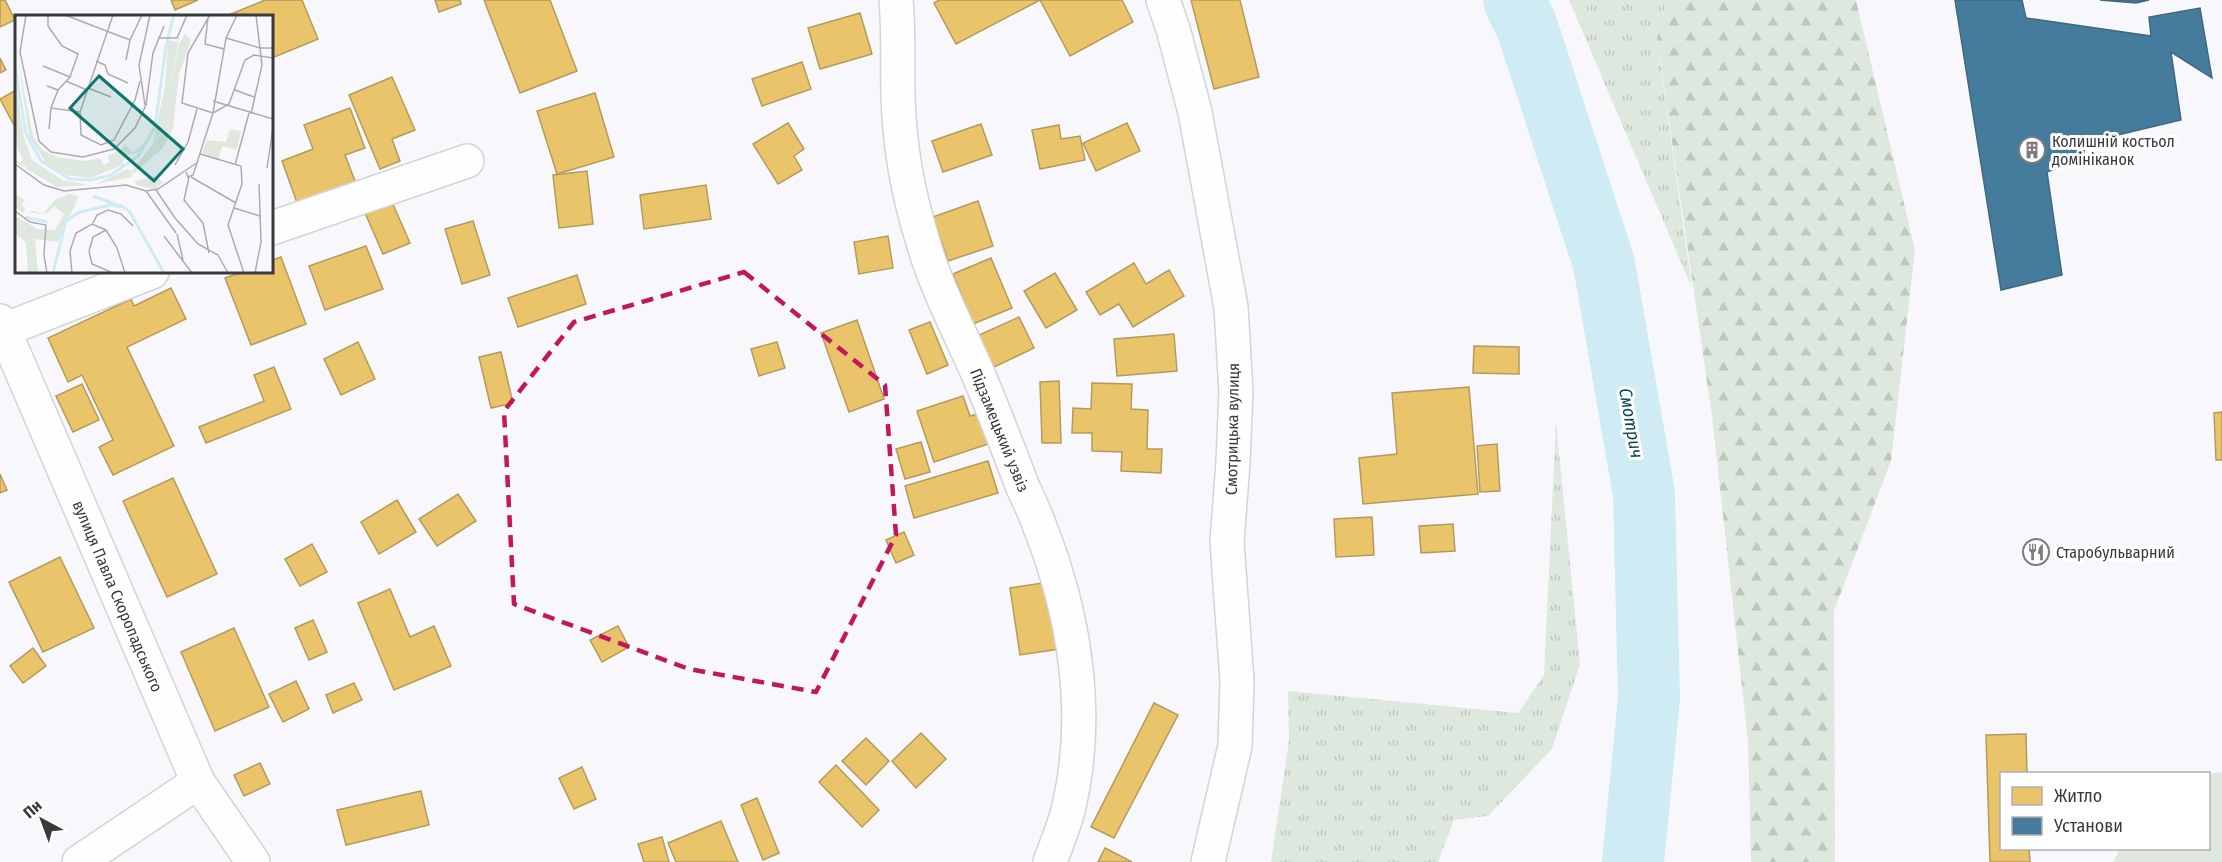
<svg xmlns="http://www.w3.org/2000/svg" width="2222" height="862" font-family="'Fira Sans Condensed',sans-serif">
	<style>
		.grass { fill: url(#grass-tufts) }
		.forest { fill: url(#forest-firs) }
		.park { fill: #dee8df }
		.homes { fill: #e9c46a; stroke: #b49b5c; stroke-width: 1.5 }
		.public { fill: #457b9d; stroke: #426880; stroke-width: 1.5 }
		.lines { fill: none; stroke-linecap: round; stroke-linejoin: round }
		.river { stroke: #cfebf4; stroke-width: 62 }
		.minor-casing { stroke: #d4d4d7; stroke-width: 36 }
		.minor { stroke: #fefeff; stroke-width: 33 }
		.marked { fill: none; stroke: #c2185b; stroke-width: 4.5; stroke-dasharray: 12 8; stroke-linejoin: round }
		.labels { text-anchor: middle; stroke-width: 6; stroke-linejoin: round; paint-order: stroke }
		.poi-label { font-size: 16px; fill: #3a3a3d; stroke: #fff; text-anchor: start }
		.street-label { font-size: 16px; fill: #3a3a3d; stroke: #fff }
		.water-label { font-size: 18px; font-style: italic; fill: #094651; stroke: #fff }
		.inset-river { fill: none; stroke: #cfebf4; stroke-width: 3 }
		.inset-road { fill: none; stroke: #acacb0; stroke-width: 1.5 }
		.view { fill: #0f766e; fill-opacity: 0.15; stroke: #0f766e; stroke-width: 3 }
		.inset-edge { fill: none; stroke: #3a3a3d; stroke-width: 3 }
	</style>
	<defs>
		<pattern id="grass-tufts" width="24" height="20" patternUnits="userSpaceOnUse" patternTransform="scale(1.5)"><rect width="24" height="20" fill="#dee8df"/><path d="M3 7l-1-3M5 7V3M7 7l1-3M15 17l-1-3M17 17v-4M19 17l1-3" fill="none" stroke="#bfc8c0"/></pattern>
		<pattern id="forest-firs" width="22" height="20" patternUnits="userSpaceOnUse" patternTransform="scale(1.5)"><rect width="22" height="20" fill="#dee8df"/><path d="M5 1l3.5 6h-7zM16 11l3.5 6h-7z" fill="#bfc8c0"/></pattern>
	</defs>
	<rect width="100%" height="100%" fill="#f8f8fc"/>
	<g class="grass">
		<path d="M1569 0H1667L1657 40 1692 288Z"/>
		<path d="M1556 422 1580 664 1552 749 1488 816 1454 820 1438 862H1271L1289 741 1288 691 1518 713 1544 675Z"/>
	</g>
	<path class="forest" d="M1667 0H1856L1915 250 1891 461 1834 611 1835 862H1751L1748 741 1712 416 1657 39Z"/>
	<path class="park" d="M2222 772V862H2113L2120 849 2208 848 2209 774Z"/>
	<g class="homes">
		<path d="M0 0H5L15 20 0 27Z"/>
		<path d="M171 0H198L175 10Z"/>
		<path d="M265 0H302L318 39 272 58V16H226Z"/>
		<path d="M435 0H460L461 4 439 12Z"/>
		<path d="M484 0H550L577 71 520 93Z"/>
		<path d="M939 0H1122L1133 22 1070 56 1040 0 956 44 934 3Z"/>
		<path d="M1191 0H1240L1259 77 1214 89Z"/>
		<path d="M860 13 872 54 820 69 808 28Z"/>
		<path d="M0 58 6 70 0 73Z"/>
		<path d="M802 62 811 89 762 106 752 79Z"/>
		<path d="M392 77 415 130 392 139 400 161 380 169 349 95Z"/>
		<path d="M16 90V127H15L0 99Z"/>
		<path d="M595 93 614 157 557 174 537 111Z"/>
		<path d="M350 108 365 148 345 155 357 186 299 208 282 161 313 149 304 125Z"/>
		<path d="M788 123 804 149 794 156 802 170 778 184 753 144Z"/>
		<path d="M1127 123 1140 151 1096 171 1083 143Z"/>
		<path d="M981 124 992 155 943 172 932 141Z"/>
		<path d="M1059 125 1061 139 1080 136 1085 160 1040 169 1032 130Z"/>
		<path d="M587 171 593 224 559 228 553 175Z"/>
		<path d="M706 185 711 219 644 229 640 195Z"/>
		<path d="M978 201 993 246 948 261 933 217Z"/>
		<path d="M392 202 410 243 383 254 365 213Z"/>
		<path d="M473 221 490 275 462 284 445 229Z"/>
		<path d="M888 236 893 268 859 274 854 242Z"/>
		<path d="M366 246 383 289 325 310 309 266Z"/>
		<path d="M281 257 306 324 251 345 225 278 242 272H272V260Z"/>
		<path d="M991 258 1012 308 973 324 953 274Z"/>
		<path d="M1134 263 1146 284 1169 270 1184 296 1133 327 1119 304 1100 315 1086 292Z"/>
		<path d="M1055 273 1077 310 1046 328 1024 291Z"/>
		<path d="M577 275 586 304 518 327 508 298Z"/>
		<path d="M171 288 186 319 127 347 174 446 113 475 99 447 113 440 82 375 68 382 48 338 131 299 134 306Z"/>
		<path d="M1019 317 1034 348 994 367 979 335Z"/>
		<path d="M857 320 884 399 849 412 821 333Z"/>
		<path d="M930 322 948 365 927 374 909 330Z"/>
		<path d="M1174 334 1177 371 1117 376 1114 339Z"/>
		<path d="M358 342 375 379 341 395 324 359Z"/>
		<path d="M777 342 785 368 759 376 751 349Z"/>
		<path d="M1474 346 1519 347V374L1473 373Z"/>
		<path d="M501 352 513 403 491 408 479 357Z"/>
		<path d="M274 367 291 409 206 443 199 427 264 401 254 375Z"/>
		<path d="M1059 381 1061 443H1042L1040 382Z"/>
		<path d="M1092 383 1132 384 1131 409 1148 410 1147 449H1162L1161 473 1121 471 1122 452 1092 451V433H1072L1073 408 1091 409Z"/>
		<path d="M82 384 99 420 73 432 56 396Z"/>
		<path d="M1469 387 1478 494 1363 504 1359 458 1397 454 1392 393Z"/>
		<path d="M963 396 970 416 985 412 994 442 934 462 917 411Z"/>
		<path d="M2222 412V460H2216L2214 413Z"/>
		<path d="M921 442 930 472 905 479 896 449Z"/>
		<path d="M1497 444 1500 491 1480 492 1477 446Z"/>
		<path d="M988 461 998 493 914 518 905 486Z"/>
		<path d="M0 474 7 490 0 493Z"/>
		<path d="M173 478 217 574 167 597 123 501Z"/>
		<path d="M458 494 476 521 437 546 419 519Z"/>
		<path d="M397 500 416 532 379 554 361 522Z"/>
		<path d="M1372 517 1374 555 1336 557 1334 519Z"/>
		<path d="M1453 524 1455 551 1421 553 1419 526Z"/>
		<path d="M904 532 914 555 896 563 886 540Z"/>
		<path d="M312 544 327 572 300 586 285 559Z"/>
		<path d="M60 557 94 628 43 652 9 582Z"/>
		<path d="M1049 582 1059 649 1020 655 1010 588Z"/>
		<path d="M390 589 410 637 434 626 451 666 394 690 358 603Z"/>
		<path d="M313 620 327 652 309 660 295 628Z"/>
		<path d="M618 626 629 647 602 662 590 640Z"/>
		<path d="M234 628 269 707 215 731 181 652Z"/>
		<path d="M33 648 46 666 23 683 10 666Z"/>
		<path d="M296 681 309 709 283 722 269 694Z"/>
		<path d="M354 683 362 700 333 713 326 695Z"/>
		<path d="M1154 703 1178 715 1114 838 1091 827Z"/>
		<path d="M921 733 946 759 916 788 892 761Z"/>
		<path d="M2026 734 2027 774H2002V848H2029L2030 862H1990L1986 735Z"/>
		<path d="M866 738 889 761 866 785 842 761Z"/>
		<path d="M260 763 270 784 244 796 234 775Z"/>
		<path d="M836 765 879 810 862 827 819 782Z"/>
		<path d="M582 767 596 799 574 809 559 778Z"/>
		<path d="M421 791 429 825 346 845 337 810Z"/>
		<path d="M757 798 779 853 763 860 741 805Z"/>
		<path d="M721 821 738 862H676L668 843Z"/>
		<path d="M662 837 669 862H644L638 844Z"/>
		<path d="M1105 848 1132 862H1098Z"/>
	</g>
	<g class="public">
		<path d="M1955 0H2022L2026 18 2151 36 2149 17 2200 8 2212 78 2171 52 2181 120 2084 143V158L2047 172 2062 275 2001 290Z"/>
		<path d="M2100 0H2149L2136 3Z"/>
	</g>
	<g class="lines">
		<path class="river" d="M1514 0 1527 27 1604 264 1644 494 1649 698 1633 862"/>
		<defs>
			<g id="minor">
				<path d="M896 0C899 32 897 63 898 95 899 145 908 194 923 242 936 288 960 332 979 376 994 412 1008 448 1022 485 1028 499 1035 512 1040 527 1074 613 1090 710 1070 802 1066 822 1057 843 1050 862"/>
				<path d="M1163 0 1173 29 1195 112 1231 307 1236 392 1233 462 1227 542 1237 681 1235 746 1208 862"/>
				<path d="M272 228 467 161"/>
				<path d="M0 321 198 782 253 862"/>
				<path d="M4 330 152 272"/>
				<path d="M79 862 198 782"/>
			</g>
		</defs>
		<use href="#minor" class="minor-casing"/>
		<use href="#minor" class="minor"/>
	</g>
	<path class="marked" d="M744 272 885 385 896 535 816 692 689 669 514 604 504 411 574 322Z"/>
	<defs>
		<symbol id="building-ring" viewBox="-11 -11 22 22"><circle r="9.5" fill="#fff" stroke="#7c7c80" stroke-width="1.5"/><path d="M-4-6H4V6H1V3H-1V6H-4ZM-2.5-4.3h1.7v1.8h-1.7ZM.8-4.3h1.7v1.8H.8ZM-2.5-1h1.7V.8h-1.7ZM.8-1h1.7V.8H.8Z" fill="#7c7c80"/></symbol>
		<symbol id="restaurant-ring" viewBox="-11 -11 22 22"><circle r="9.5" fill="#fff" stroke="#7c7c80" stroke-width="1.5"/><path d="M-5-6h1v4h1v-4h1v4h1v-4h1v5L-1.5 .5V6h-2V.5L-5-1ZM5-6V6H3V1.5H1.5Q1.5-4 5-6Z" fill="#7c7c80"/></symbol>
	</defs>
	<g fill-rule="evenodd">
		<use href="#building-ring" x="2017" y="135" width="30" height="30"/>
		<use href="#restaurant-ring" x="2021" y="537" width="30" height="30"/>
	</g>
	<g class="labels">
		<g class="poi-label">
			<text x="2052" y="147">Колишній костьол<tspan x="2052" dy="18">домініканок</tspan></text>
			<text x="2056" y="558">Старобульварний</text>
		</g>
		<g class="street-label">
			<text transform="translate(1232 429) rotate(-89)" y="6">Смотрицька вулиця</text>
			<text transform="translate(1000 430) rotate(68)" y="6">Підзамецький узвіз</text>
			<text transform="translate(118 596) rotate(67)" y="6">вулиця Павла Скоропадського</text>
		</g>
		<g class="water-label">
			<text transform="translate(1631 423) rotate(80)" y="6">Смотрич</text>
		</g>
	</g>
	<g transform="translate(15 15)">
		<rect width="258" height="258" fill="#f8f8fc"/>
		<path d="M165 19 152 90 154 108 138 127 150 72 153 25 162 27ZM3 45 18 121 27 135 43 142 40 150 72 159 99 146 110 129 118 138 129 128 122 138 109 141 108 150 75 163 51 160 33 151 14 122ZM0 64 9 122 17 145 47 165 74 170 42 172 0 147V144L11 153 18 149 10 144 1 112ZM112 154 117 156V162L81 169ZM0 179 10 185 7 190 12 197 20 196 28 199 40 185 54 179 64 181 43 227 20 224 23 258H13L11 228 0 218V201L23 214 40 215 49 199 39 191 33 198 26 199 12 197 9 195 8 198 0 192Z" fill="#dee8df"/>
		<path d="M170 18 176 25 164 59 158 113 148 133 118 159 117 156 154 108 152 90 164 29Z" fill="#dee8df"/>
		<path d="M215 114 226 116 222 135 207 131 203 145 187 138 192 125 211 127ZM140 161 148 167 140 174 121 170 120 166Z" fill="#dee8df"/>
		<path d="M0 106 11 144 18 150 16 154 5 148 8 144 0 129ZM103 136 105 142 100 149 72 159 39 150 43 142 69 146 85 143 88 150 95 147 92 141Z" fill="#dee8df"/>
		<path class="inset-river" d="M0 52 11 119 26 146 55 164 76 165 96 160 123 141 140 112 151 31 159 0M78 181 108 192M10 202 32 207M38 258 51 206 65 197 95 190 108 192 115 197 149 258"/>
		<path class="inset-road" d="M11 0 5 37 24 126 36 137 68 142 99 134 120 113 131 90 138 38 149 11M33 0V11L47 31 63 39 55 62M50 0 115 25M98 0 65 97 66 120 86 130 99 125 120 85 125 66M195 0 173 38 167 88 198 98 211 23 222 0M193 3 190 29 209 34M143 23H162L172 0M211 23 245 33H258M111 45 115 25 127 0M81 46 90 50 93 59 113 68M28 51 55 62 43 75M51 66 72 75M32 71 43 75 36 93 65 97M73 73 96 82M220 75 239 82M198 86 258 104M130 90 124 50 135 0M236 99 247 50 241 0M34 114 36 93M185 139 226 151 227 169 213 210 229 258M0 149 29 170 49 176 111 170 131 176 143 174 183 147M160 150 173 127 182 94M220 150 234 98M252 153 258 113M171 157 173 162 178 160 198 98 214 89 230 45 239 40 258 43M174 162 169 185 188 208 194 238M176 162 221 188M141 175 160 203 183 229 203 240 213 258M131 176 161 218M219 193 245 201M0 196 15 207 31 210 29 240 32 258M78 208 82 200 93 195 106 199 118 211M91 215 78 222 74 236 77 249 98 258M91 215 102 233 110 258M162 219 168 245M149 221 177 258M57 258 55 236 61 218 77 209 91 215M240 258 246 227 244 169"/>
		<path class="view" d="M84 61 168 134 139 166 55 93Z"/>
		<rect width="258" height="258" class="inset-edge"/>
	</g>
	<rect x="2000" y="772" width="210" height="78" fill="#ffffff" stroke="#b0b0b1" stroke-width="1.5"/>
	<rect x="2012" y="787" width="30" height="18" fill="#e9c46a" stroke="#b0b0b1" stroke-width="1.5"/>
	<text x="2054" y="802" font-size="18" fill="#3a3a3d">Житло</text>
	<rect x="2012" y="817" width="30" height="18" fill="#457b9d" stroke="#b0b0b1" stroke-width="1.5"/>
	<text x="2054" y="832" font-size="18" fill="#3a3a3d">Установи</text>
	<g transform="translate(42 820) rotate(319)" stroke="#ffffff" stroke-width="4.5" paint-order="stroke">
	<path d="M0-4.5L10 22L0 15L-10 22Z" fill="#3a3a3d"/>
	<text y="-9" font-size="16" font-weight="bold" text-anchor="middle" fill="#3a3a3d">Пн</text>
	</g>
</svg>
